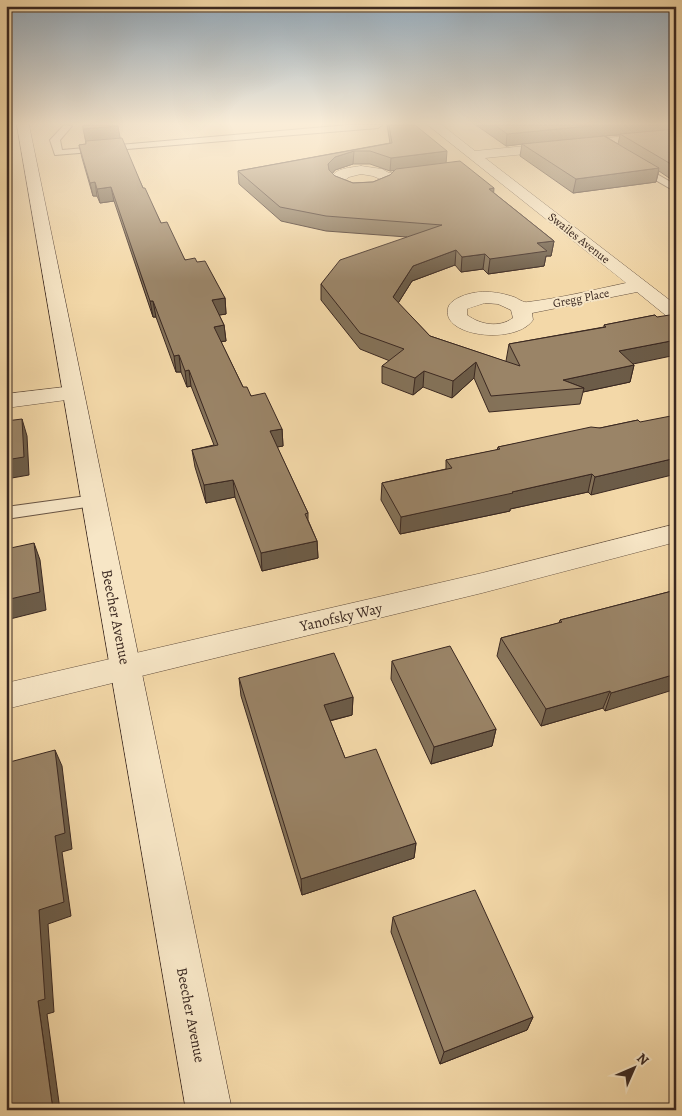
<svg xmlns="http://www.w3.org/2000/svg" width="682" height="1116" font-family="Alegreya,serif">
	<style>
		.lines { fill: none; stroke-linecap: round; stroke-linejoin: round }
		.lane-casing { stroke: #685443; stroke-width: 2 }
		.street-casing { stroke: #685443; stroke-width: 1 }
		.secondary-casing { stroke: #3a2821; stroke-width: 1 }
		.lane { fill: #f7e6c6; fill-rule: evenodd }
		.street { fill: #f7e6c6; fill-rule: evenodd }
		.secondary { fill: #f7e6c6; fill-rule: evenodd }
		.wall { fill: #847259; stroke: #3a2821; fill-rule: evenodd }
		.shaded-wall { fill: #6c5c48; stroke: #3a2821 }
		.building { fill: #9a8467; stroke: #3a2821 }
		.labels { text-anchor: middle; stroke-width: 4; stroke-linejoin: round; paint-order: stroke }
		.far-street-label { font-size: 12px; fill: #3a2821; stroke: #f7e6c6 }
		.street-label { font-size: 15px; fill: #3a2821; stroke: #f7e6c6 }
	</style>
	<rect width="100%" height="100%" fill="#f3d8a8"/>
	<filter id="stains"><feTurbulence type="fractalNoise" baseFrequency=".004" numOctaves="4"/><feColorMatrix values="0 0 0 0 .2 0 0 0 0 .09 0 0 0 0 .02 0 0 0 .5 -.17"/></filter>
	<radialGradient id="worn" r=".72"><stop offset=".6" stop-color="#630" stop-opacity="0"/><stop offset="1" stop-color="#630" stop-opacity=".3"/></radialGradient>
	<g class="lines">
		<defs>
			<g id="lane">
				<path d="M64 125 72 126 60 140 62 150 348 125H382L378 128 55 155 50 140Z"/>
				<path d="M636 162 676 185V192L633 167V163Z"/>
				<path d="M94 495 100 497 103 501 100 505 6 519V507Z"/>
			</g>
			<g id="street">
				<path d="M428 125H442L475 151 676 131V139L485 158 676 305V320L669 318 637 292 532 313 533 320C516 345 442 337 448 309 448 304 454 300 458 298 476 289 496 291 514 297 519 299 523 303 528 302 561 298 593 290 626 283ZM485 303 498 304 511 310 513 318C499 328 481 325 467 315V309Z"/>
				<path d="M361 166 382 169 389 173 424 169 429 170 431 173 429 176 424 177 387 182 373 176 361 174 349 177 345 180 350 183 372 186 374 189 372 192C360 195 338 193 330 182 332 168 349 168 361 166Z"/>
				<path d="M73 386 81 388 84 393 81 398 6 408V394Z"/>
				<path d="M676 524V542L482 593 6 709V683L482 573Z"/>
			</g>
			<path id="secondary" d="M17 125H29L232 1110H186Z"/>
		</defs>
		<use href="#lane" class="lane-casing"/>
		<use href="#street" class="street-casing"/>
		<use href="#secondary" class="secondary-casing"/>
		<use href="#lane" class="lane"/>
		<use href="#street" class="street"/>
		<use href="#secondary" class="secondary"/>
	</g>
	<g class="wall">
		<path d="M83 125 120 139 143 188 161 223 185 260 197 262 225 298 226 314 219 315 224 325 226 341 221 342 243 387 282 429 283 446 277 447 308 513V520L317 541 318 558 262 571 235 497 206 503 195 467 192 450 214 445 191 386 187 387 181 372H176L156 317H153L114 201 100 203 97 196H93L82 158 79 145 86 144Z"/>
		<path d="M387 125H415L446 163 494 193 554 241 551 256H546L544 266 488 274 483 269 461 272 455 265 412 281 398 303 430 336 507 362 506 361 509 344 604 327V325L655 315 633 364 634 365 630 382 583 392 580 404 489 412 474 378 452 398 423 387 413 395 382 383V366L390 361 360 349 321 300V284L407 237 326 231 281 221 239 184 238 171 390 143ZM353 164H370L390 171 395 170 390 175 373 182 353 183 335 176 332 174 335 170Z"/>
		<path d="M476 125H676V179L672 180 659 171 656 182 573 193 520 156 522 144 506 146ZM620 135 618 144 605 136Z"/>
		<path d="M638 420 591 495 588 492 510 509V511L400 534 381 500 382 483 446 469V460L497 450 498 447 600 428Z"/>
		<path d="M676 590 605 711 603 708 541 726 497 656 501 638 559 623 560 620Z"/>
		<path d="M392 661 496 729 492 746 431 764 391 679Z"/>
		<path d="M239 678 353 697 352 715 330 721 345 758 416 843 414 858 302 895 241 696Z"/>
		<path d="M393 917 533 1017 527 1030 440 1064 391 932Z"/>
	</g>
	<g class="shaded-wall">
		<path d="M599 125H676V129L523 144H522L506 146 507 134Z"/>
		<path d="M118 126 121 143 87 146 83 129Z"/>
		<path d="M354 151 353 164 335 170 329 178 328 164 335 157Z"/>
		<path d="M447 151 446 164 390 171 391 158Z"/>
		<path d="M676 167V179L672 180Z"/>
		<path d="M659 168 656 182 573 193 576 179Z"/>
		<path d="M95 182 97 196H93L90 183Z"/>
		<path d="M111 187 114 201 100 203 97 189Z"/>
		<path d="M494 188 493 202 489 189Z"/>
		<path d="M554 241 551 256H546L544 266 488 274 490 259 537 243Z"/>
		<path d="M456 250 455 265 412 281 392 313 393 297 413 266Z"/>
		<path d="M485 254 483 269 461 272 462 257Z"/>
		<path d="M225 298 226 314 214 316 212 300Z"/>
		<path d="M150 301H153L156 317H153Z"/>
		<path d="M224 325 226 341 216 342 214 327Z"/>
		<path d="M676 340V355L614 368 619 351Z"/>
		<path d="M179 355 181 372H176L174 356Z"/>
		<path d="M476 362 474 378 452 398 453 381Z"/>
		<path d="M634 365 630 382 583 392 584 388 563 380Z"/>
		<path d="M189 370 191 386 187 387 185 371Z"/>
		<path d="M424 371 423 387 413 395 415 378Z"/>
		<path d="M22 419 27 436 29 475 6 479V460Z"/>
		<path d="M282 429 283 446 271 448 270 431Z"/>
		<path d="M676 458V474L591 495 595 477Z"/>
		<path d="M592 474 588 492 510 509V511L400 534 401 517Z"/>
		<path d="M233 480 235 497 206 503 204 485Z"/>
		<path d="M317 541 318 558 262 571 261 553Z"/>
		<path d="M34 543 40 560 46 610 6 620V600Z"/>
		<path d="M676 674V689L605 711 611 693Z"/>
		<path d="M610 691 603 708 541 726 546 709Z"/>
		<path d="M353 697 352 715 324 722V705Z"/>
		<path d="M496 729 492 746 431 764 434 747Z"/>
		<path d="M55 750 62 766 72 849 62 852 71 916 48 924 54 1012 47 1014 60 1110H53L38 1001 39 910 55 836Z"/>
		<path d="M416 843 414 858 302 895 301 879Z"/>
		<path d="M533 1017 527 1030 440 1064 444 1052Z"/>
	</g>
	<g class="building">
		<path d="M83 125H118V126L83 129Z"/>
		<path d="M389 125H415L447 151 391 158 370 151H354L335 157 328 164 329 170 335 176 353 183 373 182 390 175 396 169 460 161 494 188 489 189 554 241 537 243 547 251 490 259 485 254 462 257 456 250 413 266 393 297 430 336 520 366 509 344 606 327 604 325 655 315 657 317 676 314V340L619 351 634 365 563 380 584 388 491 396 476 362 453 381 424 371 415 378 382 366 404 349 360 333 321 284 340 260 442 225 326 216 280 207 238 171 392 143Z"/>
		<path d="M495 125H599L507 134Z"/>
		<path d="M676 129V167L620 134Z"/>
		<path d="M604 136 659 168 576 179 522 144Z"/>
		<path d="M122 138 143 188H145L161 223 167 222 185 260 195 258 197 262 205 261 225 298 212 300 224 325 214 327 243 387H247L251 396 265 393 282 429 270 431 308 513 305 514 317 541 261 553 233 480 204 485 192 450 218 445 189 370 185 371 179 355 174 356 153 301H150L111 187 97 189 95 182 90 183 79 145 86 144V141Z"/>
		<path d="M676 415V458L595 477 592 474 512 492 513 493 401 517 382 483 452 468 446 460 500 449 498 447 591 427 600 428 638 420 640 422Z"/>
		<path d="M22 419 24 457 6 460V421Z"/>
		<path d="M34 543 40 592 6 600V549Z"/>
		<path d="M676 590V674L611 693 610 691 546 709 501 638 562 622 560 620Z"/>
		<path d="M450 646 496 729 434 747 392 661Z"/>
		<path d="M334 653 353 697 324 705 345 758 376 749 416 843 301 879 239 678Z"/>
		<path d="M55 750 65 833 55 836 64 902 39 910 45 999 38 1001 53 1110H6V763Z"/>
		<path d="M475 890 533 1017 444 1052 393 917Z"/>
	</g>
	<linearGradient id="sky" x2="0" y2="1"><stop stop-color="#93aabc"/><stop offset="0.44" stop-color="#faedd8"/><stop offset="1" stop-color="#faedd8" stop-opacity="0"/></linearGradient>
	<rect width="682" height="281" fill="url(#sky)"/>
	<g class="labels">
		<g class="far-street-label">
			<text transform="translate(579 238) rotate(38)" y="4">Swailes Avenue</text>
			<text transform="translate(581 298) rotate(-11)" y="4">Gregg Place</text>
		</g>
		<g class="street-label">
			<text transform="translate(116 617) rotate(79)" y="5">Beecher Avenue</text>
			<text transform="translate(341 617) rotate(-13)" y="5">Yanofsky Way</text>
			<text transform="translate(191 1015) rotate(79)" y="5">Beecher Avenue</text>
		</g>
	</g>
	<rect width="682" height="1116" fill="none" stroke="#f3d8a8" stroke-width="25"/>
	<rect x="8" y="8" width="667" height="1101" fill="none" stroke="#3a2821" stroke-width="2.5"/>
	<rect x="12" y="12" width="657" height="1091" fill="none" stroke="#3a2821"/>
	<g transform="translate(634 1068) rotate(45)" stroke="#f7e6c6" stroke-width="4" paint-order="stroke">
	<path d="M0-4L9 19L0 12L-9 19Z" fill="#3a2821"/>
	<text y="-8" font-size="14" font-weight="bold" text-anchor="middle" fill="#3a2821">N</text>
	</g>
	<rect width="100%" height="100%" filter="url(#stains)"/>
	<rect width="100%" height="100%" fill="url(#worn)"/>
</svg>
